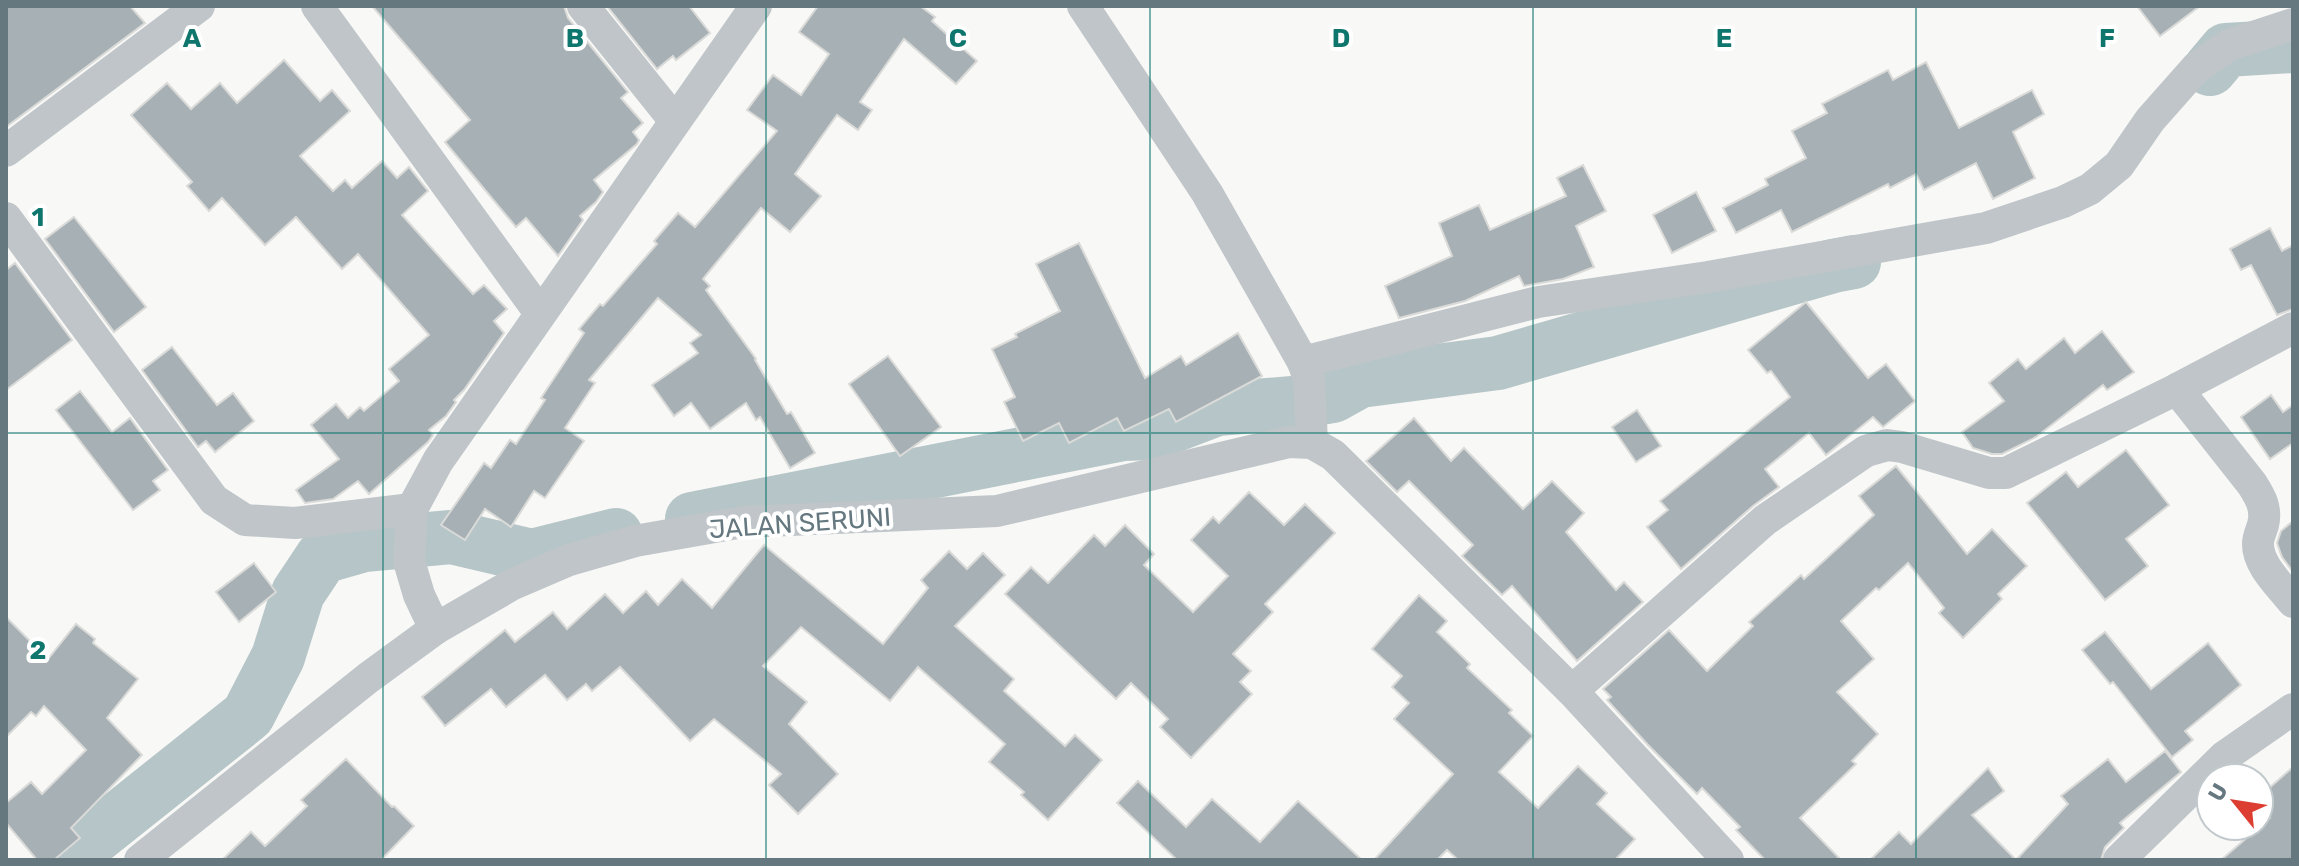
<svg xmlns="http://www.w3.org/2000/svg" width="2299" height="866" font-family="Rubik,sans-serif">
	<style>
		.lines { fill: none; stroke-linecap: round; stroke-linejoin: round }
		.river { stroke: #b6c5c7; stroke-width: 54 }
		.building { fill: #a7b1b5; stroke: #dadad8; stroke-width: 2 }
		.minor { stroke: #bfc5c8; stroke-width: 32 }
		.grid { fill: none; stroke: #0f766e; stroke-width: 2; stroke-opacity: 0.55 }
		.labels { text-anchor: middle; stroke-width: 8; stroke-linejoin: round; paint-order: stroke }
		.street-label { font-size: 26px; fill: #657880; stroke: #fff }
		.grid-label { font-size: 26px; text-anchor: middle; font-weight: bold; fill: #0f766e; stroke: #fff; stroke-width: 8; stroke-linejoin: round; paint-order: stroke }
	</style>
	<rect width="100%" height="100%" fill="#f8f8f6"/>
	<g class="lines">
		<g class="river">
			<path d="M2210 69 2226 50 2293 46"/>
			<path d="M692 519 1123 434 1154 433 1217 409 1293 403 1333 396 1360 381 1498 363 1833 266 1854 262"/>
			<path d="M66 860 248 715 278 657 298 593 322 557 364 545 451 537 532 556 616 535"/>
		</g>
	</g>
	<g class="building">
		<path d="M6 6H130L145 23 6 127Z"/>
		<path d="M372 6H564L568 18 628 92 621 98 643 123 633 132 639 140 637 144 594 180 603 192 596 202 580 216 583 220 558 256 526 218 516 227 445 142 470 120Z"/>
		<path d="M607 6H689L710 33 676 60 673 56 657 69Z"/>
		<path d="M818 6H920L935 17 932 21 977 61 956 84 904 39 860 102 872 110 858 130 837 115 795 174 821 196 790 232 761 208 703 279 710 286 706 290 756 359 755 360 787 414 791 412 815 453 790 468 760 417 756 420 746 403 710 429 691 403 674 416 652 385 698 353 690 343 701 335 658 298 589 380 595 383 565 428 584 441 545 498 534 491 511 527 485 509 465 540 441 525 484 463 491 468 510 440 516 444 545 400 541 398 584 333 579 329 600 304 603 306 657 244 654 241 678 213 695 227 777 131 747 110 773 75 801 95 829 54 799 32Z"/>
		<path d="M2137 6H2200L2160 36Z"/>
		<path d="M284 60 320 101 332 90 350 111 300 156 333 191 345 180 352 188 382 161 397 178 409 167 428 191 402 215 473 294 484 285 507 309 494 321 504 333 464 390 454 400 456 402 446 416 429 430 433 435 428 442 369 494 358 481 333 499 305 503 296 490 339 459 311 425 336 404 348 418 360 407 364 411 399 381 389 369 429 335 358 254 342 269 296 217 265 245 222 198 209 211 187 186 192 182 131 115 167 83 191 109 220 83 237 103Z"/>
		<path d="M1926 62 1959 128 2032 90 2044 114 2013 132 2035 178 1993 199 1976 163 1924 190 1916 174 1890 188 1888 184 1792 232 1781 210 1736 233 1723 208 1768 185 1765 179 1806 158 1792 131 1827 113 1822 104 1888 70 1893 80Z"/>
		<path d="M1583 165 1606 211 1576 226 1594 267 1563 279 1524 286 1519 276 1465 301 1399 318 1385 286 1452 256 1439 223 1479 205 1490 230 1566 196 1557 178Z"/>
		<path d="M1696 192 1716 231 1672 253 1653 215Z"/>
		<path d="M74 217 146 307 114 332 45 239Z"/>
		<path d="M2270 228 2282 251 2293 245V309L2277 315 2251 265 2241 270 2230 249Z"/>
		<path d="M1079 243 1145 378 1181 356 1186 365 1238 333 1262 376 1176 422 1169 409 1124 431 1117 418 1069 443 1059 423 1023 441 1004 402 1015 397 992 349 1017 337 1015 334 1060 311 1036 264Z"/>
		<path d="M15 263 72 340 6 390V270Z"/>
		<path d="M1806 302 1868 378 1886 364 1915 401 1883 427 1873 417 1826 455 1809 433 1765 469 1779 487 1753 506 1681 569 1647 527 1668 510 1660 501 1790 397 1771 371 1767 373 1748 350Z"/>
		<path d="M2102 331 2134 372 2107 390 2103 385 2036 437 2002 454H1992L1973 448 1962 432 2004 401 1989 383 2018 359 2026 369 2064 338 2075 353Z"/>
		<path d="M172 347 217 405 233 393 254 421 215 452 206 441 198 447 142 370Z"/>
		<path d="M888 356 941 427 900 456 849 384Z"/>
		<path d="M80 391 112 432 130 418 168 470 153 481 160 490 133 510 56 410Z"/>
		<path d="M2271 395 2283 412 2293 405V443L2270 459 2241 417Z"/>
		<path d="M1637 410 1661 446 1636 462 1612 427Z"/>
		<path d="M1414 418 1451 461 1464 448 1523 509 1552 481 1584 513 1566 532 1616 590 1624 582 1643 602 1577 661 1512 586 1502 595 1462 556 1473 545 1409 481 1397 492 1366 461Z"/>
		<path d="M2126 450 2169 505 2126 539 2148 566 2105 600 2027 503 2066 472 2078 487Z"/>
		<path d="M1896 466 1967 554 1992 529 2027 566 1998 594 2002 599 1963 638 1939 613 1944 608 1908 563 1879 590 1876 588 1841 621 1874 659 1837 692 1878 734 1852 761 1856 764 1800 818 1841 860H1765L1736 830 1740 827 1702 788 1697 794 1648 745 1607 700 1611 697 1603 689 1669 630 1707 671 1753 626 1749 622 1801 575 1804 579 1874 515 1859 496Z"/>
		<path d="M1249 492 1284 525 1305 504 1335 533 1265 604 1273 612 1233 654 1251 671 1240 682 1252 694 1191 758 1160 727 1168 719 1131 683 1116 699 1005 594 1031 567 1048 583 1094 535 1105 546 1125 525 1154 554 1144 565 1193 612 1228 576 1191 540 1213 517 1219 523Z"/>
		<path d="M2293 521V572L2282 557 2277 543 2281 531Z"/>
		<path d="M764 545 883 644 928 588 921 580 949 551 967 569 983 553 1005 575 955 626 1014 679 1004 691 1065 746 1075 735 1102 760 1048 820 1021 795 1024 792 989 762 1005 744 918 667 890 701 801 627 763 666 807 702 789 724 838 774 798 814 769 785 781 774 714 719 690 741 620 667 592 691 586 684 567 700 545 675 506 707 491 689 445 726 422 697 505 630 515 642 553 612 567 629 605 594 623 613 646 591 658 605 682 579 712 608Z"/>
		<path d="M254 563 276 592 239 622 216 592Z"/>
		<path d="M1419 595 1447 621 1437 632 1470 664 1467 668 1512 710 1509 713 1533 736 1499 772 1538 808 1578 766 1607 793 1597 804 1635 839 1615 860H1458L1447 850 1437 860H1374L1453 774 1394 719 1409 703 1392 687 1402 676 1372 649Z"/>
		<path d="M6 617 48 659 76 624 95 639 93 643 138 679 107 718 142 755 71 828 80 838 54 860H37L6 823V803L31 782 42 794 86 750 44 706 36 716 31 712 6 737Z"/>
		<path d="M2105 632 2151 689 2208 643 2241 685 2185 731 2193 740 2172 757 2113 682 2110 684 2082 650Z"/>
		<path d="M2165 751 2181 772 2120 823 2124 828 2105 847 2101 860H1870L1899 832 1911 844 1988 768 2004 791 1972 815 2016 860 2068 804 2061 796 2108 759 2126 782Z"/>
		<path d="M346 759 392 807 394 806 414 826 381 860H222L251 832 265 846 307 806 301 800Z"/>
		<path d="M2293 767V860H2221L2270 818 2259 806V797Z"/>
		<path d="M1138 781 1186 827 1212 799 1260 842 1298 801 1362 860H1177L1117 803Z"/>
	</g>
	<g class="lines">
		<g class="minor">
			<path d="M317 6 540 313"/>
			<path d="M583 6 675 121"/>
			<path d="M1083 6 1207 193 1303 362 1309 379 1312 443"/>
			<path d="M6 151 199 6"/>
			<path d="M6 218 214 500 245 520 295 523 412 509"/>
			<path d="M1303 362 1538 302 1708 277 1986 228 2063 202 2090 189 2119 165 2150 120 2196 68 2229 45 2293 24"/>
			<path d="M2177 389 2252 484C2261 498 2267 509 2263 525 2261 531 2258 538 2258 543 2257 565 2281 586 2293 602"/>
			<path d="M435 629 419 595 409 561 412 509 438 461 756 6"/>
			<path d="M1572 691 1765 520 1866 451 1887 445 1902 447 1989 473H2006L2177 389 2293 328"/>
			<path d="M140 860 368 678 435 629 513 584 569 560 635 541 743 522 997 511 1289 442 1312 443 1333 455 1572 691 1728 860"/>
			<path d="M2119 860 2224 757 2293 709"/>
		</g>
	</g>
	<path class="grid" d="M383 6V860M766 6V860M1150 6V860M1533 6V860M1916 6V860M6 433H2293"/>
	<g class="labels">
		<g class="street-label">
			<text transform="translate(800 523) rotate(-4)" y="9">JALAN SERUNI</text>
		</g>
	</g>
	<g class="grid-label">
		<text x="192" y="47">A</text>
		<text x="575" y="47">B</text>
		<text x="958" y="47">C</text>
		<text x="1341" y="47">D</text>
		<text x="1724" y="47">E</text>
		<text x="2107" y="47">F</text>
		<text x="38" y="226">1</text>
		<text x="38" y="659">2</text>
	</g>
	<rect width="2299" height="866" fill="none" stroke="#657880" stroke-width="16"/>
	<g transform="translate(2235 802) rotate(300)"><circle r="38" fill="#ffffff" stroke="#c1c9cc" stroke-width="2"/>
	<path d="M0-6L14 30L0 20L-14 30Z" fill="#dc3e32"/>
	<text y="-12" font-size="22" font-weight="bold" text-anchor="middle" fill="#657880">U</text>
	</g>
</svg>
